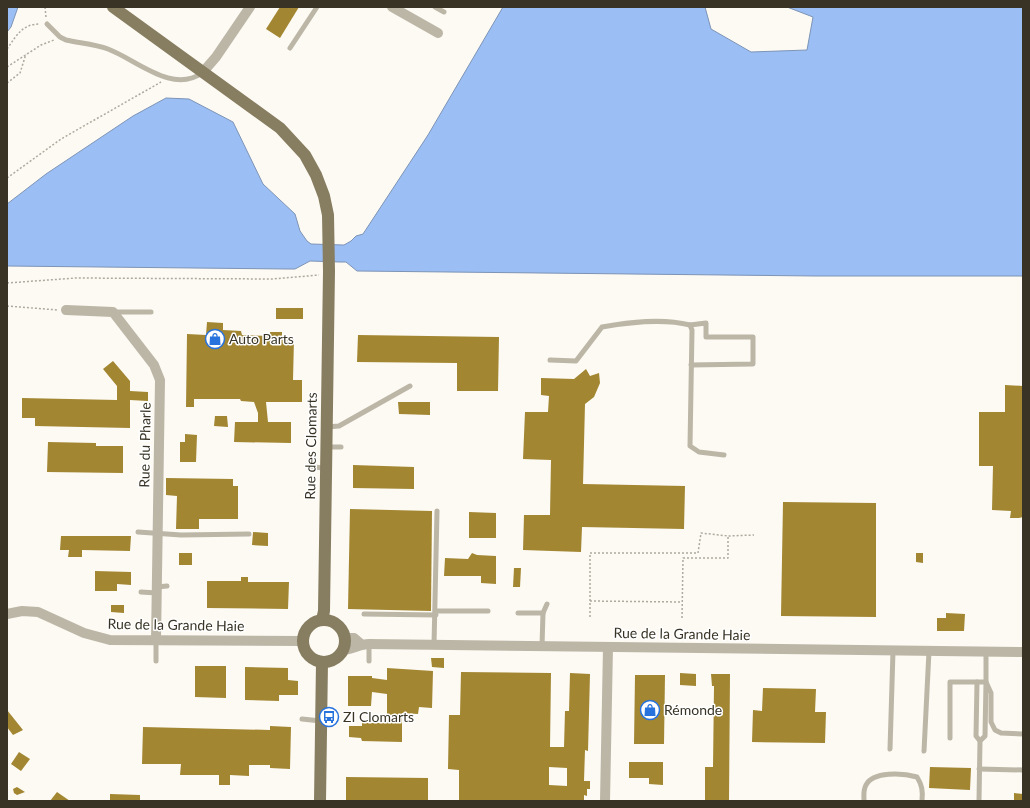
<svg xmlns="http://www.w3.org/2000/svg" width="1030" height="808" font-family="Lato,sans-serif">
	<style>
		.water { fill: #9bbef4; stroke: #7d94b6 }
		.building { fill: #a28632; fill-rule: evenodd }
		.lines { fill: none; stroke-linecap: round; stroke-linejoin: round }
		.path { stroke: #ada99f; stroke-width: 1.5; stroke-dasharray: 2 2; stroke-linecap: butt }
		.service { stroke: #bcb6a7; stroke-width: 5 }
		.minor { stroke: #bcb6a7; stroke-width: 10 }
		.primary { stroke: #877d61; stroke-width: 12 }
		.labels { text-anchor: middle; stroke-width: 3; stroke-linejoin: round; paint-order: stroke }
		.poi-label { font-size: 14px; fill: #383325; stroke: #fff; text-anchor: start }
		.street-label { font-size: 14px; fill: #383325; stroke: #fff }
	</style>
	<rect width="100%" height="100%" fill="#fdfaf3"/>
	<g class="water">
		<path d="M7 7H18L11 27 7 32Z"/>
		<path d="M503 7H705L711 29 751 52 807 50 813 17 787 7H1023V276H815L357 271 346 262H340L310 261 295 269H287L7 266V204L46 174 133 116 166 98 189 99 233 122 263 184 295 214 300 231 307 241 311 244 344 245 351 241 356 236 363 234 428 135Z"/>
	</g>
	<g class="building">
		<path d="M280 7H299L280 38 266 29Z"/>
		<rect x="276" y="308" width="27" height="11"/>
		<path d="M207 322 223 323V330L241 331 242 335 270 336V332H282V338L294 339 293 380H302V402H266L268 422H291V443L234 442 235 422H258V413L254 402 241 401 240 399H194V407H186L187 334 206 335Z"/>
		<path d="M358 335 499 337 498 391H457V363L357 362Z"/>
		<path d="M113 361 130 381V391L148 392V401L130 400V428L35 426V418H22V398L117 400V386L103 369Z"/>
		<path d="M586 369 590 376 599 373 600 383 594 397 585 404 583 484 685 486 684 529 582 527 581 552 523 550 524 515H550L551 460 523 459 525 412H548L549 396 541 395V378L574 379Z"/>
		<path d="M1005 385 1023 386V517L1019 518H1010L1011 511 992 510 993 466H979V412H1005Z"/>
		<path d="M398 402H430V415L399 414Z"/>
		<path d="M215 416H227L228 427 214 426Z"/>
		<path d="M185 434 197 435 196 462H180V442H185Z"/>
		<path d="M48 442 96 443V446H123V473L47 472Z"/>
		<path d="M353 465 414 467V489L353 488Z"/>
		<path d="M166 478 233 479V486H238V519H199V529H176L177 496 166 495Z"/>
		<path d="M783 502 876 503V617L781 616Z"/>
		<path d="M350 509 432 511 431 611 348 609Z"/>
		<path d="M469 512 496 513V538H469Z"/>
		<path d="M253 532 268 533V546L252 545Z"/>
		<path d="M61 536H131L130 551 82 550V557H68L69 550H60Z"/>
		<rect x="179" y="553" width="13" height="12"/>
		<path d="M472 553 477 555 496 556V584L481 583V576H444L445 558 468 559Z"/>
		<path d="M916 553H923V563L916 562Z"/>
		<path d="M514 568H521L520 587H513Z"/>
		<path d="M95 571 131 572V585L117 584V591H95Z"/>
		<path d="M241 577H248V582H289L288 609 207 608V581H241Z"/>
		<path d="M111 605H124V613L111 612Z"/>
		<path d="M946 613 965 614 964 631H937V618H946Z"/>
		<path d="M431 658H444V668L432 667Z"/>
		<path d="M195 666H226V698L195 697Z"/>
		<path d="M245 667 288 668V680L298 681V695H279V701L245 700Z"/>
		<path d="M387 668 433 671 432 708 419 707 418 714 402 713V742L362 741 361 738 349 737V726H362V723H387V694L372 692 371 706H348V676H372V678L387 680Z"/>
		<path d="M461 672 551 673 550 747H564L565 711H569L570 673 590 674 588 751 585 750 584 781H590V789H587V796L584 795V801H459V770L448 769 449 715H460ZM549 767 567 768V786L549 785Z"/>
		<path d="M680 673 696 674V686L680 685Z"/>
		<path d="M711 674H730L729 801H705V767H713L714 686H712Z"/>
		<path d="M635 675H665L664 744H634Z"/>
		<path d="M763 688 816 689 815 712H826L825 743 752 742 753 710 762 711Z"/>
		<path d="M7 710 23 730 13 735 7 727Z"/>
		<path d="M270 726 291 727 290 769 270 768V765H249V776L230 775V785H219V775H180L181 764H142L143 727 270 730Z"/>
		<path d="M19 752 30 759 21 771 11 764Z"/>
		<path d="M629 762H663V785L649 784V778H629Z"/>
		<path d="M930 767 971 768 970 790 929 788Z"/>
		<path d="M346 777 428 778V801H346Z"/>
		<path d="M17 787 25 792 17 795 14 793 13 789Z"/>
		<path d="M57 792 70 801H50Z"/>
		<path d="M1014 793 1023 794V801H1014Z"/>
		<path d="M110 794 140 795V801H110Z"/>
	</g>
	<g class="lines">
		<g class="path">
			<path d="M45 7 46 17"/>
			<path d="M7 49C17 35 22 24 40 24"/>
			<path d="M7 67 41 45 54 40"/>
			<path d="M7 83 20 73 26 54"/>
			<path d="M7 178 61 139 161 82"/>
			<path d="M7 283 76 278 272 279 319 275"/>
			<path d="M7 306 58 310"/>
			<path d="M590 601 682 602"/>
			<path d="M590 617V553H698L701 533 728 536 754 535"/>
			<path d="M682 618 683 558H728V536"/>
		</g>
		<g class="service">
			<path d="M435 7 444 12"/>
			<path d="M47 24 60 37 66 40C79 43 95 44 108 49 137 60 172 94 202 73"/>
			<path d="M290 48 317 7"/>
			<path d="M114 312H151"/>
			<path d="M690 325 706 323V337H753V364L691 365"/>
			<path d="M550 360 576 361 602 327C630 322 662 318 690 325L692 330 690 446 699 452 724 455"/>
			<path d="M327 427 339 426 410 386"/>
			<path d="M327 447H341"/>
			<path d="M312 467 325 468"/>
			<path d="M138 532 181 535 249 534"/>
			<path d="M157 587 167 586"/>
			<path d="M141 592 157 593"/>
			<path d="M436 611H488"/>
			<path d="M518 613H543"/>
			<path d="M364 614 436 615"/>
			<path d="M369 644V661"/>
			<path d="M434 645 437 511"/>
			<path d="M542 646 543 613 547 604"/>
			<path d="M986 652V682L991 693V722L995 730 1001 733 1023 734"/>
			<path d="M156 661V640"/>
			<path d="M977 682 976 736 980 741"/>
			<path d="M302 719 321 721"/>
			<path d="M950 738V682H986L985 736 980 741 979 801"/>
			<path d="M890 749 893 651"/>
			<path d="M924 751 929 651"/>
			<path d="M979 769 1023 770"/>
			<path d="M864 801C864 796 863 790 866 785 873 771 903 773 917 777 922 785 923 791 922 801"/>
		</g>
		<g class="minor">
			<path d="M392 7 438 33"/>
			<path d="M203 72 216 57 250 7"/>
			<path d="M66 310 113 312 154 365 160 380 156 640"/>
			<path d="M7 614 22 611 38 612 84 633 110 640 303 641"/>
			<path d="M345 638H354L361 644"/>
			<path d="M343 650C353 649 360 644 369 644L1023 652"/>
			<path d="M605 801 608 647"/>
		</g>
		<g class="primary">
			<path d="M113 7 280 128 305 155 316 175 324 196 328 215 329 271 324 611 322 620"/>
			<circle cx="324" cy="641" r="21"/>
			<path d="M320 801 322 662"/>
		</g>
	</g>
	<defs>
		<symbol id="shop-ring" viewBox="-11 -11 22 22"><circle r="9.5" fill="#fff" stroke="#2772dd" stroke-width="1.5"/><path d="M-5-2.5h2.3a2.7 3.5 0 0 1 5.4 0H5L5.5 6h-11ZM-1.5-2.5h3a1.5 2.3 0 0 0-3 0Z" fill="#2772dd"/></symbol>
		<symbol id="bus-ring" viewBox="-11 -11 22 22"><circle r="9.5" fill="#fff" stroke="#2772dd" stroke-width="1.5"/><path d="M-5-6H5V4H4V6H2V4H-2V6H-4V4H-5ZM-3.5-4V0h7V-4ZM-3.5 1.2v1.5H-2V1.2ZM2 1.2v1.5H3.5V1.2Z" fill="#2772dd"/></symbol>
	</defs>
	<g fill-rule="evenodd">
		<use href="#shop-ring" x="204" y="328" width="22" height="22"/>
		<use href="#shop-ring" x="639" y="699" width="22" height="22"/>
		<use href="#bus-ring" x="318" y="706" width="22" height="22"/>
	</g>
	<g class="labels">
		<g class="poi-label">
			<text x="229" y="344">Auto Parts</text>
			<text x="664" y="715">Rémonde</text>
			<text x="343" y="722">ZI Clomarts</text>
		</g>
		<g class="street-label">
			<text transform="translate(145 445) rotate(-89)" y="5">Rue du Pharle</text>
			<text transform="translate(311 446) rotate(-89)" y="5">Rue des Clomarts</text>
			<text transform="translate(176 625) rotate(1)" y="5">Rue de la Grande Haie</text>
			<text transform="translate(682 634) rotate(1)" y="5">Rue de la Grande Haie</text>
		</g>
	</g>
	<rect width="1030" height="808" fill="none" stroke="#383325" stroke-width="16"/>
</svg>
